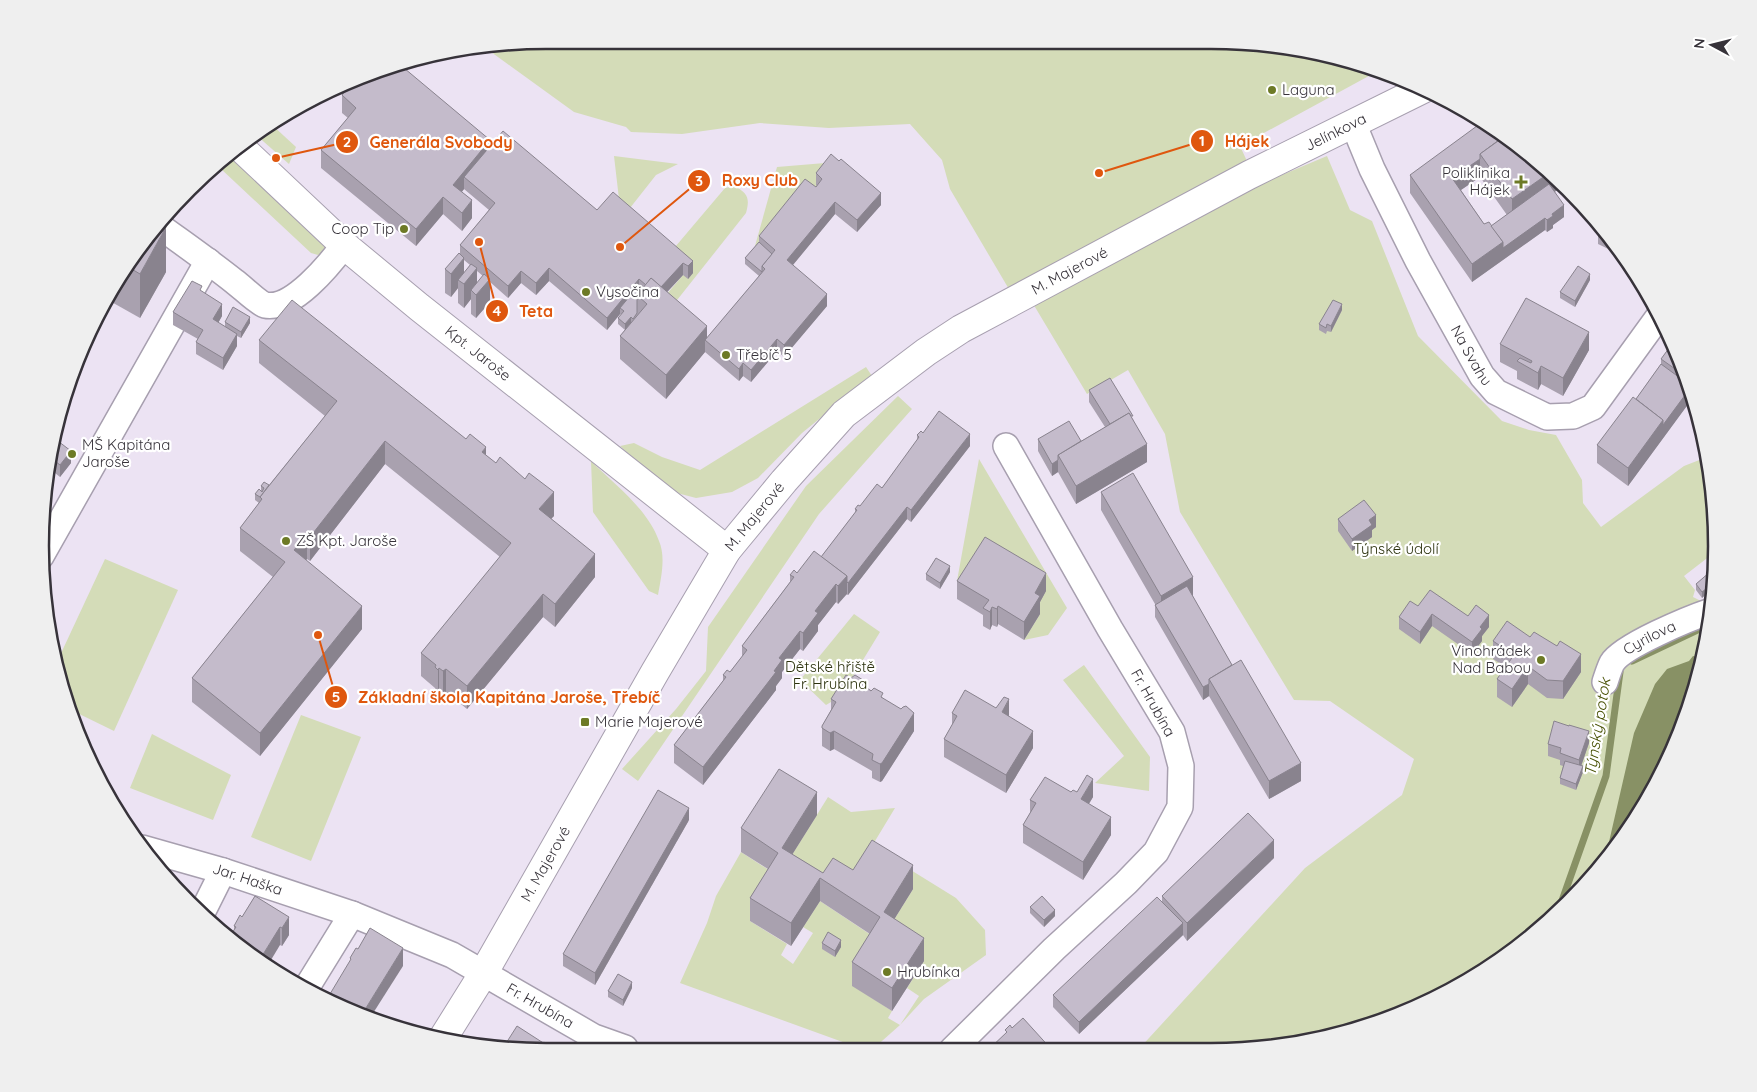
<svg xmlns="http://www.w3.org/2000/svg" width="1757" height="1092" font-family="Quicksand,sans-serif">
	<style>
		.green { fill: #d4dcb8 }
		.water { fill: #889165 }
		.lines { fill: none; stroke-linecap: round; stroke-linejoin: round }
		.stream { stroke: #889165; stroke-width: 7 }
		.street-casing { stroke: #a79faf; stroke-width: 28 }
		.secondary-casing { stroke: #a79faf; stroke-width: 30 }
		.street { stroke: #fff; stroke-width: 25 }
		.secondary { stroke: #fff; stroke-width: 28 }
		.wall { fill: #a9a1af; fill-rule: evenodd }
		.shaded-wall { fill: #89838e }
		.building { fill: #c4bbcb; stroke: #89838e }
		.poi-dot { fill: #6d7a26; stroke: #fff; stroke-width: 2 }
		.labels { text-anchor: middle; stroke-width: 4.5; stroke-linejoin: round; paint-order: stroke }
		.poi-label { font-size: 15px; fill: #37333a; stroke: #fff; text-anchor: start }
		.street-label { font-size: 15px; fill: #37333a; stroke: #fff }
		.park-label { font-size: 15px; fill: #2c320e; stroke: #fff }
		.water-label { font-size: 16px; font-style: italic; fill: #475003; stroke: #fff }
		.rim { fill: none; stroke: #37333a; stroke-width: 2.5 }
		.leader { fill: none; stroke: #df570e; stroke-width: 2 }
		.callout-dot { fill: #df570e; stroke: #fff; stroke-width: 2 }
		.mark-label { font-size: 15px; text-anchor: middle; font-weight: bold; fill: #fff }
		.callout-label { font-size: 16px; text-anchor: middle; font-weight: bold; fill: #df570e; stroke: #fff; stroke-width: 4.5; stroke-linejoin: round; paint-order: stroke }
	</style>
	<rect width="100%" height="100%" fill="#ece3f3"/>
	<g class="green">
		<path d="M480 44H1277L1378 71 1240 146 1258 185 1327 156 1350 210 1372 221 1418 336 1502 421 1529 430 1556 435 1582 480 1583 503 1601 527 1684 466 1707 457 1713 480 1715 552 1684 576 1695 590 1693 597 1711 606 1700 677 1665 770 1613 854 1545 926 1464 984 1342 1035 1244 1051 1138 1050 1305 868 1402 795 1414 759 1330 701 1294 700 1180 512 1165 434 1128 370 1087 394 1032 302 1020 308 950 189 942 160 910 124 829 128 760 123 682 134 631 132 626 127 574 112Z"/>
		<path d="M271 124 296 147 289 164 255 134Z"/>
		<path d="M227 154 328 250 318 255 311 253 220 168 185 206 171 217H165L188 188Z"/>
		<path d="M614 156 678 164 656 175 630 208 619 199Z"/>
		<path d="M825 163 822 191 759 248 755 246 777 167Z"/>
		<path d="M735 186C748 194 750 198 746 213L666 314V295L683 275 670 253 725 188Z"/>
		<path d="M866 367 872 376 802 433 758 478 732 492 696 498 677 493 655 478 620 446 634 443 662 457 700 470Z"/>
		<path d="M898 396 912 409 819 514 638 781 622 769 676 709 706 671 708 627 806 486Z"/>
		<path d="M979 459 1067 608 1048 635 1024 640 1040 614 965 586 957 581Z"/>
		<path d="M591 461C615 485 647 508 659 541 666 557 661 578 658 595L649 591 593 512Z"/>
		<path d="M105 559 178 590 114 731 67 708 56 664Z"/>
		<path d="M854 614 880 632 841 696 826 705 800 680Z"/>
		<path d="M1084 665 1150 757 1149 791 1095 783 1124 756 1063 680Z"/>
		<path d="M301 715 361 737 311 861 251 837Z"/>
		<path d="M152 734 231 775 213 820 130 788Z"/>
		<path d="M828 797 851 812 895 808 872 846 956 898 985 930 986 955 924 999 900 1025 873 1049H862L680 983 707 923 716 896 741 852 778 876 750 921 787 944 781 955 793 964 813 933 803 927 820 901 880 941 852 985 892 1011 888 1018 900 1025 919 996 907 988 924 961 884 936 913 889 872 864 853 894 833 882 823 896 782 871Z"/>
	</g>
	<path class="water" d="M1693 656 1703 658 1700 677 1665 770 1613 854 1585 883 1609 842 1634 733 1655 684 1667 669 1689 661Z"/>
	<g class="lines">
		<g class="stream">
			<path d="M1632 661 1708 625"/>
			<path d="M1558 912 1606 776 1620 672"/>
		</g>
		<defs>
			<g id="street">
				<path id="s1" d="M1353 123 1372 169 1418 261 1482 376 1496 392 1547 417 1573 416 1593 407 1659 316"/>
				<path d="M158 225C184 244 210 262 235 282 242 287 258 303 265 305 292 311 330 264 344 245"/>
				<path d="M41 556 208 261"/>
				<path id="s2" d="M1605 682C1607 676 1609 669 1612 663 1622 646 1690 618 1711 611"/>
				<path id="s3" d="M142 848 223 871 352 914 452 955 594 1037 625 1048"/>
				<path d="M201 915 223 871"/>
				<path d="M307 987 352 914"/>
				<path d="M952 1050 1054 949 1126 883 1156 852 1180 807 1181 766 1172 732 1110 629 1006 446"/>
			</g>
			<g id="secondary">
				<path id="s4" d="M238 145 344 245 419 307 727 550"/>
				<path id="s5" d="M443 1038 483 974 655 672 727 550 784 481 844 414 926 352 961 329 1249 175 1423 89"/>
			</g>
		</defs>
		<use href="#street" class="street-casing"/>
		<use href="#secondary" class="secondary-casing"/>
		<use href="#street" class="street"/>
		<use href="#secondary" class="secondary"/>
	</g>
	<g class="wall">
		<path d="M342 95 490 146 597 210 693 261V273L688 279 683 275 667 292 707 338 759 276 745 264V258L759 242V236L816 187 817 186 816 185V173L881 205 857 232 835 214 793 265 827 306 784 357 777 351 751 382 743 376 739 381 705 352 666 399 620 359V336L625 330 618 324V318L621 314H620L607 330 549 281 536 295 521 283 508 298 490 282V302L476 318 471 314V299L464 308 458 303V288L451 297 445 293V269L460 254V245L489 210 464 189 462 192 472 218 462 231 443 214 416 246 321 168V150L348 118 342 113ZM464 260 470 265 464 273ZM477 271 483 276 477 283Z"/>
		<path d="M1504 136V137L1555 192 1564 217 1553 225V228L1547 232 1545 230 1472 282 1410 193V175ZM1480 177 1507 215 1491 226 1484 224 1461 190Z"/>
		<path d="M1599 223 1623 256 1598 244V226Z"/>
		<path d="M1625 259 1633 270 1631 274 1625 270Z"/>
		<path d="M125 265 166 272 140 318 108 300Z"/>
		<path d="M1590 280 1575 307 1560 298V292Z"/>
		<path d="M202 292 222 316 218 323 225 327V322L250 323 241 338 237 336V346L223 370 196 354V342L198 339 173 325V312Z"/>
		<path d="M1342 310 1331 332 1327 331 1326 334 1319 330V324Z"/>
		<path d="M259 340 486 455 554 516 551 518 595 577 555 627 543 617 467 709 446 692 443 695 439 691 438 693 435 690V688L421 676V653L500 557 385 464 310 561 307 559 306 560 362 629 260 756 192 702V678L273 577 240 551V528L259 503 255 500V494L261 491V486L269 485 325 416 259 363Z"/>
		<path d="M1500 344 1589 350 1563 396 1541 384 1538 390 1517 379V371L1500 362Z"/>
		<path d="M1672 344 1690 383 1693 397 1628 486 1597 463V445L1636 399 1661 364V359Z"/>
		<path d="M1089 390 1133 419 1147 462 1076 504 1058 472 1052 476 1038 451V439L1081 441 1105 427 1089 402Z"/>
		<path d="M923 433 970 446 911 522 907 519 848 595 846 594 838 604 836 602 818 625V631L803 651 800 649 782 672V678L776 686V690L703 785 674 763V745L723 681V675L730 672 742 657V646L790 582V575L797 573 821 557 855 513V509L860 506 882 488 917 441V435Z"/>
		<path d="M54 438 71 463 60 477 55 473 44 488Z"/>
		<path d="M1101 492 1193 595H1192L1232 665 1301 781 1269 799 1209 696 1203 700 1155 617V604L1101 510Z"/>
		<path d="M1338 519 1376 527 1372 530V537L1352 551 1338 531Z"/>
		<path d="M1715 565 1702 598 1696 590V584L1709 573V570Z"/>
		<path d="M950 572 940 589 926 580V574Z"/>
		<path d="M957 581 1046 591 1040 602V614L1024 640 998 624 997 627 992 625 990 630 983 626V615L957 599Z"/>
		<path d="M1418 606 1468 616 1489 627 1482 636V641L1472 654 1432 626 1420 644 1399 629V617Z"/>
		<path d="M1530 637 1557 646 1581 672 1563 699 1547 698 1528 684 1512 707 1497 697V679L1506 667 1493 659V641Z"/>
		<path d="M863 685 883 698 914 731 882 781 880 782 872 778V771L834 749 830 751 822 746V726L831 710V699Z"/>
		<path d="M952 713 1009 716 1033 748 1006 793 944 757V739L952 725Z"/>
		<path d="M1589 743 1581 766 1583 772 1576 790 1560 784V778L1563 766 1560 765V760L1548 756V744Z"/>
		<path d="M1093 797 1089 804 1111 835 1083 880 1023 843V825L1030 813V800Z"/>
		<path d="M817 815 792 854 823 873 853 870 913 889 894 919 924 961 892 1011 852 986V962L870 934 820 901 791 946 750 921V898L768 869 741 852V828Z"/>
		<path d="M689 820 595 985 563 966V954Z"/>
		<path d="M1274 858 1187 941 1183 935 1079 1034 1053 1007V995L1162 902V896Z"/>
		<path d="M255 896 289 935 282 946 280 945 234 929V926L242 917Z"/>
		<path d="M1030 907 1055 916 1044 927 1030 913Z"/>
		<path d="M822 943 841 947 835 957 822 949Z"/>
		<path d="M632 988 623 1006 608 997V991Z"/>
	</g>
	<g class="shaded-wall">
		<path d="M490 140V158L464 177V189L453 202V185Z"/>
		<path d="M1480 159V177L1452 196V178Z"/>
		<path d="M1549 173 1563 186 1512 223V199Z"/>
		<path d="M881 193V205L857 232V220Z"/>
		<path d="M443 197V214L416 246V229Z"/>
		<path d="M472 200V218L462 231V213Z"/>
		<path d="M835 202V214L787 272V260Z"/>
		<path d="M1564 205V217L1553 225V228L1547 232V220L1552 214Z"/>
		<path d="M1545 218V230L1472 282V264L1503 242Z"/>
		<path d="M166 227V272L140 318V274Z"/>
		<path d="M464 258V281L458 280V288L451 297V274Z"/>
		<path d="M693 261V273L688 279V266Z"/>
		<path d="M683 263V275L655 305V293Z"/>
		<path d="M477 268V292L471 290V299L464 308V284Z"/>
		<path d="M549 268V281L536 295V283Z"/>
		<path d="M521 271V283L508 298V286Z"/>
		<path d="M1590 274V280L1575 307V301Z"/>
		<path d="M490 279V302L476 318V295Z"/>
		<path d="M639 279V291L620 308V314L607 330V318Z"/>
		<path d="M827 294V306L784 357V345Z"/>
		<path d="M222 304V316L213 332V319Z"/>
		<path d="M1342 304V310L1331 332V326Z"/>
		<path d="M250 317V323L241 338V332Z"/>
		<path d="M631 317V323L625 330V324Z"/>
		<path d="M707 326V342L705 340V352L666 399V375Z"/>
		<path d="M1589 332V350L1563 396V378Z"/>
		<path d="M237 334V346L223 370V358Z"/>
		<path d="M777 339V351L751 382V370Z"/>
		<path d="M743 363V376L739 381V369Z"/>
		<path d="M1541 366V384L1538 390V373Z"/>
		<path d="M1691 387 1692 399 1628 486V468L1663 420Z"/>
		<path d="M1692 389 1693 397 1692 399Z"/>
		<path d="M970 434V446L911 522V510Z"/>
		<path d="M385 441V464L310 561V537Z"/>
		<path d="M1147 444V462L1076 504V486Z"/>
		<path d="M486 447V470L482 452Z"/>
		<path d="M57 448V462L55 461V473L44 488V480L50 458Z"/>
		<path d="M71 451V463L60 477V465Z"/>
		<path d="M1058 460V472L1052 476V464Z"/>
		<path d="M554 492V516L539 532V509Z"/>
		<path d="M907 507V519L848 595V583Z"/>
		<path d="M1376 515V527L1372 530V537L1352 551V539L1369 520Z"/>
		<path d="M307 535V559L294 574V550Z"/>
		<path d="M595 554V577L555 627V604Z"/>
		<path d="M950 566V572L940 589V583Z"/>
		<path d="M1046 573V591L1040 602V614L1024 640V622L1035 593Z"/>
		<path d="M847 576V594L838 604V586Z"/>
		<path d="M1193 577V595L1161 613V596Z"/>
		<path d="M1716 581 1714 588 1702 598V592Z"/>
		<path d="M836 584V602L818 625V631L803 651V633L815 611Z"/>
		<path d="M543 594V617L467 709V686Z"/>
		<path d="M362 606V629L260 756V733Z"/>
		<path d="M998 606V624L997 627V609Z"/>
		<path d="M992 607V625L990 630V612Z"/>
		<path d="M1432 614V626L1420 644V632Z"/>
		<path d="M1489 615V627L1482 636V641L1472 654V642L1480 627Z"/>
		<path d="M800 631V649L782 672V678L776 686V690L703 785V767L774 671 779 658Z"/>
		<path d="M1581 654V672L1563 699V681Z"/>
		<path d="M1528 666V684L1512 707V689Z"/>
		<path d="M439 668V691L438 693V670Z"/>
		<path d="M446 669V692L443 695V671Z"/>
		<path d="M1209 684V696L1203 700V687Z"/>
		<path d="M1009 699V717L1002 712Z"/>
		<path d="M914 713V731L882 781 880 782V764Z"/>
		<path d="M834 731V749L830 751V733Z"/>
		<path d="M1033 731V748L1006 793V775Z"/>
		<path d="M1589 731V743L1579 772V760Z"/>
		<path d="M1301 763V781L1269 799V781Z"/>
		<path d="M1583 766V772L1576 790V784Z"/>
		<path d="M1093 779V797L1081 816V799Z"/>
		<path d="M817 792V815L782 871V848Z"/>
		<path d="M689 808V820L595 985V973Z"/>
		<path d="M1111 817V835L1083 880V862Z"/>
		<path d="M1274 840V858L1187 941V923Z"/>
		<path d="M913 865V889L884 936V912Z"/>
		<path d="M820 878V901L791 946V923Z"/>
		<path d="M1055 910V916L1044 927V920Z"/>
		<path d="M289 917V935L282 946V928Z"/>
		<path d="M1183 923V935L1079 1034V1022Z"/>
		<path d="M280 927V945L268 965 262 961V956Z"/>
		<path d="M924 938V961L892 1011V988Z"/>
		<path d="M841 940V947L835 957V951Z"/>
		<path d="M403 948V966L370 1018 361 1016Z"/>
		<path d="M632 982V988L623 1006V1000Z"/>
	</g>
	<g class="building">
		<path d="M398 63 490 140 453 185 472 200 462 213 443 197 416 229 321 150 356 108 342 95 356 78 384 67Z"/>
		<path d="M1481 123 1501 134 1503 137 1480 154V159L1452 178 1484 224 1489 222 1503 242 1472 264 1410 175Z"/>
		<path d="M503 131 597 210 613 192 693 261 688 266 683 263 661 287 651 278 646 285 639 279 607 318 549 268 536 283 521 271 508 286 460 245 495 203 464 177Z"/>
		<path d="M1505 136 1519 144 1549 173 1512 199 1480 154Z"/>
		<path d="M831 154 839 161 841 159 881 193 857 220 835 202 787 260 827 294 784 345 777 339 751 370 743 363 739 369 705 340 765 269 762 266 775 250 759 236 805 179 816 187 822 179 816 173Z"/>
		<path d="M1549 184 1564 205 1552 214 1553 216 1547 220 1545 218 1503 248V242L1491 226Z"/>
		<path d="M159 223 166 227 140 274 125 265Z"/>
		<path d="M1599 223 1603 228 1598 226Z"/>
		<path d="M759 242 772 254 762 266V272L745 258Z"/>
		<path d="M459 253 464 258 451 274 445 269Z"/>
		<path d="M471 264 477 268 464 284 458 280Z"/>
		<path d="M1578 266 1590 274 1575 301 1560 292Z"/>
		<path d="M484 274 490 279 476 295 471 290Z"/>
		<path d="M651 278 707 326 666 375 620 336 647 304 637 295Z"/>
		<path d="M192 281 202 286 200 290 222 304 213 319 237 334 223 358 196 342 203 330 173 312Z"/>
		<path d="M639 285 643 288 637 295V313L633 319 631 317 625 324 618 318 624 311 620 308Z"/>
		<path d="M1526 298 1589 332 1563 378 1541 366 1538 373 1517 361 1520 358 1531 363 1532 361 1500 344Z"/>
		<path d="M292 300 466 439 470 434 486 447 482 452 496 463 500 457 525 479 529 473 554 492 539 509 595 554 555 604 543 594 467 686 446 669 443 671 439 668 438 670 435 667 436 665 421 653 511 543 385 441 310 537 307 535 294 550 362 606 260 733 192 678 285 562 240 528 262 499 260 497 337 401 259 340Z"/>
		<path d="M1333 300 1342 304 1331 326 1327 324 1326 328 1319 324Z"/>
		<path d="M233 307 250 317 241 332 225 322Z"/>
		<path d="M1672 344 1688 378 1661 359Z"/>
		<path d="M1661 364 1691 386V387L1663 425V420L1636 399Z"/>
		<path d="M1110 378 1133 416H1131L1129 413 1110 424 1089 390Z"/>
		<path d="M1633 397 1663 420 1628 468 1597 445Z"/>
		<path d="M939 411 970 434 911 510 907 507 848 583 847 582V576L821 557 857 510 855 509 858 505 860 506 877 484 882 488 919 437 917 435 921 431 923 433Z"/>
		<path d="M1129 413 1147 444 1076 486 1058 455Z"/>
		<path d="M1069 421 1081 441 1058 455V460L1052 464 1038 439Z"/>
		<path d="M54 438 71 451 60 465 55 461 57 459V448L53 444Z"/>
		<path d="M53 444 57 448 50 458Z"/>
		<path d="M1133 473 1193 577 1161 596 1101 492Z"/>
		<path d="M264 482 269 485 260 497 255 494 259 489 262 492 264 488 261 486Z"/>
		<path d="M1364 500 1376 515 1369 520 1372 525 1352 539 1338 519Z"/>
		<path d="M985 537 1046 573 1035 593 1040 596 1024 622 998 606 997 609 992 607 990 612 983 608 989 600 957 581Z"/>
		<path d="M814 551 847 576 838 586 836 584 815 611 818 613 803 633 800 631 779 658 782 660 774 671 776 672 703 767 674 745 726 677 723 675 727 670 730 672 747 650 742 646 794 577 790 575 794 570 797 573Z"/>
		<path d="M936 558 950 566 940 583 926 574Z"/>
		<path d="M1715 565 1716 581 1702 592 1696 584 1710 572 1709 570Z"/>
		<path d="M1187 586 1232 665 1209 679V684L1203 687 1155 605Z"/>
		<path d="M1430 590 1468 616 1476 605 1489 615 1480 627 1482 629 1472 642 1432 614 1420 632 1399 617 1410 601 1418 606Z"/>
		<path d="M1507 621 1530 637 1534 632 1557 646 1560 641 1581 654 1563 681 1547 680 1528 666 1512 689 1497 679 1514 655 1493 641Z"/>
		<path d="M1241 660 1301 763 1269 781 1209 679Z"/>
		<path d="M846 675 851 678 855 675 863 680 862 684 871 691 874 688 883 693 881 697 901 709 903 707 906 706 914 713 882 763 880 764 872 760 873 754 834 731 830 733 822 728V726L836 702 831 699Z"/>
		<path d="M965 690 996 708 1004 697 1009 699 1002 712 1033 731 1006 775 944 739 957 716 952 713Z"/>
		<path d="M1554 721 1569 726V725L1589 731 1579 760 1560 753 1561 748 1548 744Z"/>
		<path d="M1565 761 1583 766 1576 784 1560 778Z"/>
		<path d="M779 769 817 792 782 848 823 873 833 858 853 870 872 840 913 865 884 912 924 938 892 988 852 962 880 917 820 878 791 923 750 898 778 853 741 828Z"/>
		<path d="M1087 775 1093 779 1081 799 1111 817 1083 862 1023 825 1036 803 1030 800 1045 777 1071 792 1073 790 1077 792Z"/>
		<path d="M658 790 689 808 595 973 563 954Z"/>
		<path d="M1248 813 1274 840 1187 923 1162 896Z"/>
		<path d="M255 896 289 917 282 928 280 927 262 956 265 958 262 962 238 948 228 939 236 927 234 926 240 915 242 917Z"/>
		<path d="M1042 896 1055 910 1044 920 1030 907Z"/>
		<path d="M1157 897 1183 923 1079 1022 1053 995Z"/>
		<path d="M370 928 403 948 361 1016 353 1014 327 999 351 959 350 958 356 948 358 949Z"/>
		<path d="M828 932 841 940 835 951 822 943Z"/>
		<path d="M618 974 632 982 623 1000 608 991Z"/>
		<path d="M1023 1018 1052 1050H988L1007 1032 1005 1030 1010 1025 1012 1028Z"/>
		<path d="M517 1026 548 1046 546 1048H503Z"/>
	</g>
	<g class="poi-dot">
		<circle cx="1272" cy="90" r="5"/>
		<path d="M1518.5 174.5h5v5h5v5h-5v5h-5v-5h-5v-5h5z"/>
		<circle cx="404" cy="229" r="5"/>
		<circle cx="586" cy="292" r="5"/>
		<circle cx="726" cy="355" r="5"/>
		<circle cx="72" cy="454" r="5"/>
		<circle cx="286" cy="541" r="5"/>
		<circle cx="1541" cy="660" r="5"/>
		<rect x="580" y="717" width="10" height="10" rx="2.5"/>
		<circle cx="887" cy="972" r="5"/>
	</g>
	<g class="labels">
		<g class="poi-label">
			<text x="1282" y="95">Laguna</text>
			<text x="1510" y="178" text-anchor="end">Poliklinika<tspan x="1510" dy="17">Hájek</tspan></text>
			<text x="394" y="234" text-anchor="end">Coop Tip</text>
			<text x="596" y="297">Vysočina</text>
			<text x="736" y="360">Třebíč 5</text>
			<text x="82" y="450">MŠ Kapitána<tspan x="82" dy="17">Jaroše</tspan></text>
			<text x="296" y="546">ZŠ Kpt. Jaroše</text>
			<text x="1531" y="656" text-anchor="end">Vinohrádek<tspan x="1531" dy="17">Nad Babou</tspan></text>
			<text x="595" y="727">Marie Majerové</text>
			<text x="897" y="977">Hrubínka</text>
		</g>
		<g class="street-label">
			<text dy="5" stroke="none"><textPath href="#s5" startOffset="1312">Jelínkova</textPath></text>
			<text dy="5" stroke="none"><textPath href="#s5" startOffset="1012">M. Majerové</textPath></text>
			<text dy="5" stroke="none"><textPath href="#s4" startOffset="318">Kpt. Jaroše</textPath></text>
			<text dy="5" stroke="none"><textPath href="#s1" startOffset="261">Na Svahu</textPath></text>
			<text dy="5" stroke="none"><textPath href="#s5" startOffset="608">M. Majerové</textPath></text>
			<text dy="5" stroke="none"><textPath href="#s2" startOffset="66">Cyrilova</textPath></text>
			<text transform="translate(1153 703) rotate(61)" y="5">Fr. Hrubína</text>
			<text dy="5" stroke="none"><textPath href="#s5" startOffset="202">M. Majerové</textPath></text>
			<text dy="5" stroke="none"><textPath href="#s3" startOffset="110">Jar. Haška</textPath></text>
			<text dy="5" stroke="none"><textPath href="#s3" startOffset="430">Fr. Hrubína</textPath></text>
		</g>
		<g class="park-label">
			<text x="1396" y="554">Týnské údolí</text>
			<text x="830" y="672">Dětské hřiště<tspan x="830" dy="17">Fr. Hrubína</tspan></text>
		</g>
		<g class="water-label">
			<text transform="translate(1597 727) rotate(-81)" y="6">Týnský potok</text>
		</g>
	</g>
	<path d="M0 0H1757V1092H0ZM546 49H1211A497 497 0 0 1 1708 546V546A497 497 0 0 1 1211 1043H546A497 497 0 0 1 49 546V546A497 497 0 0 1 546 49Z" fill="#efefef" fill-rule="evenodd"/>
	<path class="rim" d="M546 49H1211A497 497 0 0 1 1708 546V546A497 497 0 0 1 1211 1043H546A497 497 0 0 1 49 546V546A497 497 0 0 1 546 49Z"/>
	<path class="leader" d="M1099 173L1202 141M276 158L347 142M620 247L699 181M479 242L497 311M318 635L336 697"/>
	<g class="callout-dot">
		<circle cx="1099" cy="173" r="5"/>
		<circle cx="276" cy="158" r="5"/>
		<circle cx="620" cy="247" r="5"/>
		<circle cx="479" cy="242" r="5"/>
		<circle cx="318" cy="635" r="5"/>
		<circle cx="1202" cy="141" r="12"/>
		<circle cx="347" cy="142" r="12"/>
		<circle cx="699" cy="181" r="12"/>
		<circle cx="497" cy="311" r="12"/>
		<circle cx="336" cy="697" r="12"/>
	</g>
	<g class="mark-label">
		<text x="1202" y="146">1</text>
		<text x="347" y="147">2</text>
		<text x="699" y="186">3</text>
		<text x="497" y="316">4</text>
		<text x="336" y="702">5</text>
	</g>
	<g class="callout-label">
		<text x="1247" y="147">Hájek</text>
		<text x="441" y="148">Generála Svobody</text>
		<text x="760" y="186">Roxy Club</text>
		<text x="536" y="317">Teta</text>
		<text x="509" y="703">Základní škola Kapitána Jaroše, Třebíč</text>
	</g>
	<g transform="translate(1712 45) rotate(277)" stroke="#ffffff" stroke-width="4" paint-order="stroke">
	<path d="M0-4L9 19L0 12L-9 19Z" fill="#37333a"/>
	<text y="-8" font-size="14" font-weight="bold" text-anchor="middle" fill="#37333a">N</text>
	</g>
</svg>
